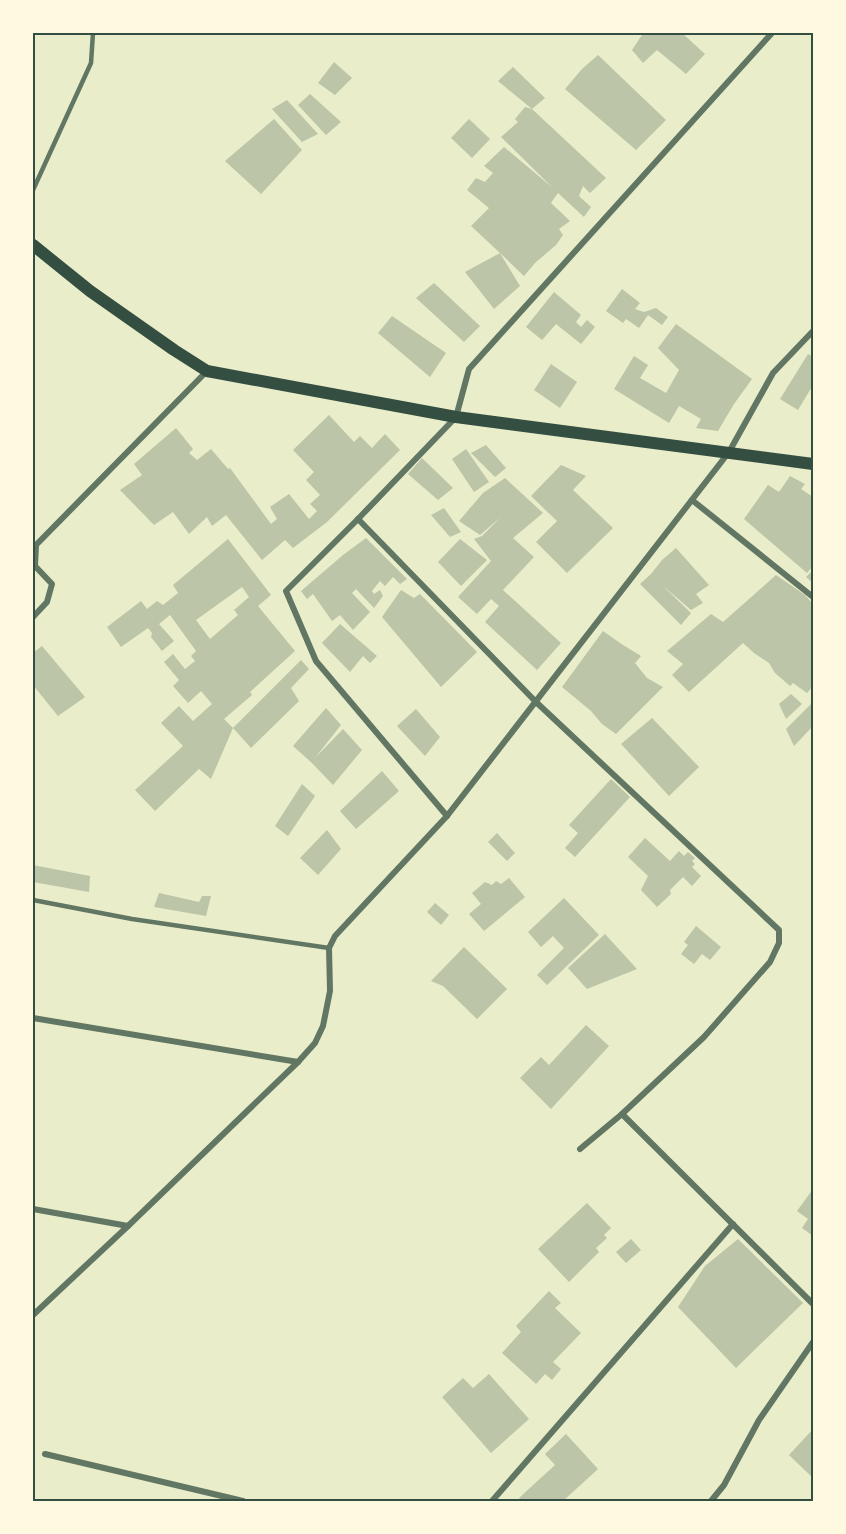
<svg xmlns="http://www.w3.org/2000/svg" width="846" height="1534" font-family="Poppins,sans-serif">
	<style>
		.building { fill: #bcc5a7; fill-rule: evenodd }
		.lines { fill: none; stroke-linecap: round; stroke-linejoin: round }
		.service { stroke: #617663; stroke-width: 4.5 }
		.minor { stroke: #617663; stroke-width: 6 }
		.secondary { stroke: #344e41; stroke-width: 12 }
		.neatline { fill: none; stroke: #344e41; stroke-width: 2 }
	</style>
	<rect width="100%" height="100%" fill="#e9edc9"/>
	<g class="building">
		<path d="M641 33H682L705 54 686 74 657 50 643 63 632 50 642 35Z"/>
		<path d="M598 55 666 120 636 150 565 89 582 69Z"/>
		<path d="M334 62 352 78 335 95 318 83Z"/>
		<path d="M513 67 545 98 532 109 498 81Z"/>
		<path d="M310 94 341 122 326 135 298 105Z"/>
		<path d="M287 100 318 134 302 142 272 109Z"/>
		<path d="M525 107 532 109 606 178 590 193 583 186 579 196 591 207 584 217 558 193 551 203 570 221 559 229 563 235 556 245 535 263 524 276 500 253 520 286 494 309 465 272 500 253 471 226 489 208 467 190 476 178 485 182 493 173 484 166 504 147 553 188 501 137 518 122 515 119Z"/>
		<path d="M274 119 302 150 261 194 225 161Z"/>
		<path d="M469 119 490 139 472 158 451 138Z"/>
		<path d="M434 283 480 326 464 342 416 298Z"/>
		<path d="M622 289 640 303 635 309 644 312 656 308 668 317 662 325 648 315 639 328 626 319 623 323 606 311Z"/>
		<path d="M554 292 581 315 576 322 581 327 587 320 595 327 581 344 556 324 542 340 526 327Z"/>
		<path d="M392 316 446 353 430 377 378 333Z"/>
		<path d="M676 324 752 379 734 404 718 431 696 428 701 419 679 406 669 423 614 389 634 356 648 365 640 378 666 393 679 370 658 348Z"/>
		<path d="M808 354 813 357V385L798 410 780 399Z"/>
		<path d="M551 364 577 382 560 408 534 390Z"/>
		<path d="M329 415 354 442 360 436 372 448 385 434 400 450 327 522 293 548 285 540 262 560 226 515 212 526 207 517 189 534 173 512 154 525 120 490 142 475 134 464 176 428 193 449 189 453 197 460 211 449 228 469 230 468 271 524 277 519 270 507 289 494 309 519 317 511 310 504 320 495 306 480 314 472 293 450Z"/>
		<path d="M486 445 506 468 495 477 471 453Z"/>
		<path d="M466 449 489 482 474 492 452 459Z"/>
		<path d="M422 458 453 488 438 500 408 474Z"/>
		<path d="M561 465 586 476 573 490 613 528 567 573 536 542 557 521 531 496Z"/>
		<path d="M790 476 805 484 801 489 813 497V566L807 573 744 519 768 485 779 492Z"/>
		<path d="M505 478 543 513 513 538 534 557 503 590 561 643 537 670 485 622 499 606 491 599 477 614 458 597 491 561 474 539 482 536 501 517 480 535 459 521 483 493Z"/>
		<path d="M444 508 461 532 450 537 431 515Z"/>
		<path d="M366 538 407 579 400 584 393 577 385 586 380 581 372 591 374 594 380 590 383 596 374 608 356 589 352 593 370 612 353 630 340 615 332 621 313 594 307 599 301 591 343 555Z"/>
		<path d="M228 539 271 595 258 606 295 651 250 692 252 695 224 719 233 728 301 660 309 669 291 688 299 701 251 748 233 728 211 779 199 769 155 811 135 790 183 746 161 723 179 706 193 721 212 704 201 691 188 703 173 686 179 680 164 662 173 654 185 669 195 661 191 656 196 651 170 615 159 624 174 641 162 651 151 637 152 633 148 628 121 647 107 627 141 601 147 609 157 601 163 605 178 593 173 585ZM242 587 249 597 234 610 238 615 210 639 196 620Z"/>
		<path d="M460 539 487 560 461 586 438 562Z"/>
		<path d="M676 548 709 585 696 594 703 603 691 610 662 585 691 613 681 625 640 584 651 574 662 560Z"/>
		<path d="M813 570V583L806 577Z"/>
		<path d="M776 575 805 595 813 604V686L807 693 793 683 790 686 775 673 769 663 754 653 743 643 689 692 672 675 683 664 667 651 711 614 723 622Z"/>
		<path d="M401 590 414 598 420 594 477 652 441 687 382 617Z"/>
		<path d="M340 624 377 656 370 663 363 656 350 672 322 643Z"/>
		<path d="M603 631 623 645 641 656 635 663 647 678 663 687 616 734 602 724 591 711 562 687Z"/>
		<path d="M42 646 85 697 58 716 33 685V653Z"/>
		<path d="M791 694 802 704 786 719 779 704Z"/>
		<path d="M813 702V726L794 746 786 729Z"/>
		<path d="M326 708 341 725 315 758 343 729 362 750 333 785 312 763 293 746Z"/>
		<path d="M416 709 440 737 425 756 397 726Z"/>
		<path d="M652 718 699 767 669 796 621 744Z"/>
		<path d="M382 771 399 791 356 829 340 811Z"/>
		<path d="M611 779 630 797 575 857 565 848 578 833 569 825Z"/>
		<path d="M302 784 315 796 288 836 275 826Z"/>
		<path d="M327 830 341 849 318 875 300 858Z"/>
		<path d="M497 833 515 853 507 861 488 842Z"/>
		<path d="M645 838 670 861 679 851 684 856 688 852 695 858 692 861 695 864 692 867 701 876 692 886 683 877 670 890 671 894 657 907 641 890 648 876 628 857Z"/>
		<path d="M33 865 90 876 89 892 33 882Z"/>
		<path d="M509 878 525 897 484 931 469 914 481 904 472 893 485 882 492 885 496 881 501 884Z"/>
		<path d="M159 893 199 902 202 896H211L206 916 154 907Z"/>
		<path d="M564 898 599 935 547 985 537 975 564 948 553 936 541 947 528 932Z"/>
		<path d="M435 903 449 915 441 925 427 912Z"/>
		<path d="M696 926 721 947 710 960 702 954 694 964 681 954 688 945 684 942Z"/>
		<path d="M605 934 637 969 587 989 568 968Z"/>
		<path d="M464 947 507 989 477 1019 443 986 431 981Z"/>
		<path d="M586 1025 609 1046 551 1109 520 1078 541 1057 549 1065Z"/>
		<path d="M813 1189V1236L802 1228 808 1219 797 1211Z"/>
		<path d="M587 1203 611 1228 604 1235 607 1238 596 1248 599 1252 569 1282 538 1249Z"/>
		<path d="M631 1239 641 1250 626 1263 616 1252Z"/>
		<path d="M738 1239 803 1303 736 1368 678 1307 705 1266Z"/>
		<path d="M549 1291 561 1303 555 1308 581 1333 553 1362 561 1369 552 1380 545 1374 536 1384 502 1353 521 1332 516 1326Z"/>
		<path d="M489 1374 529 1419 491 1453 442 1397 463 1378 473 1388Z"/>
		<path d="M813 1429V1478L789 1455Z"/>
		<path d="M566 1434 598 1469 563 1501H522L519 1498 555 1465 545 1454Z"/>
	</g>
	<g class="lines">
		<g class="service">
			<path d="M33 190 91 63 93 33"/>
			<path d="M33 900 132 919 329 948"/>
		</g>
		<g class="minor">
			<path d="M692 500 813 597"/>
			<path d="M358 519 536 702 779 930V943L770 962 704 1037 622 1114"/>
			<path d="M33 617 47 602 52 584 35 566 36 545 207 371"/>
			<path d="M447 816 316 661 286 591 358 519 456 417 469 369 772 33"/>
			<path d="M33 1018 298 1062"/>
			<path d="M580 1149 622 1114 813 1304"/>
			<path d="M33 1209 128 1226"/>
			<path d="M33 1315 128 1226 298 1062 315 1043 323 1026 330 991 329 948 335 936 447 816 729 452 773 373 813 331"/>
			<path d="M45 1454 243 1501"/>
			<path d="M492 1501 733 1224"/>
			<path d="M711 1501 724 1485 759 1420 813 1342"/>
		</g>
		<path class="secondary" d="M33 245 90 291 174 350 207 371 456 417 813 464"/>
	</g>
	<rect width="846" height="1534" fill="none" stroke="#fefae0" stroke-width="69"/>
	<rect x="34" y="34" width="778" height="1466" class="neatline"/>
</svg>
